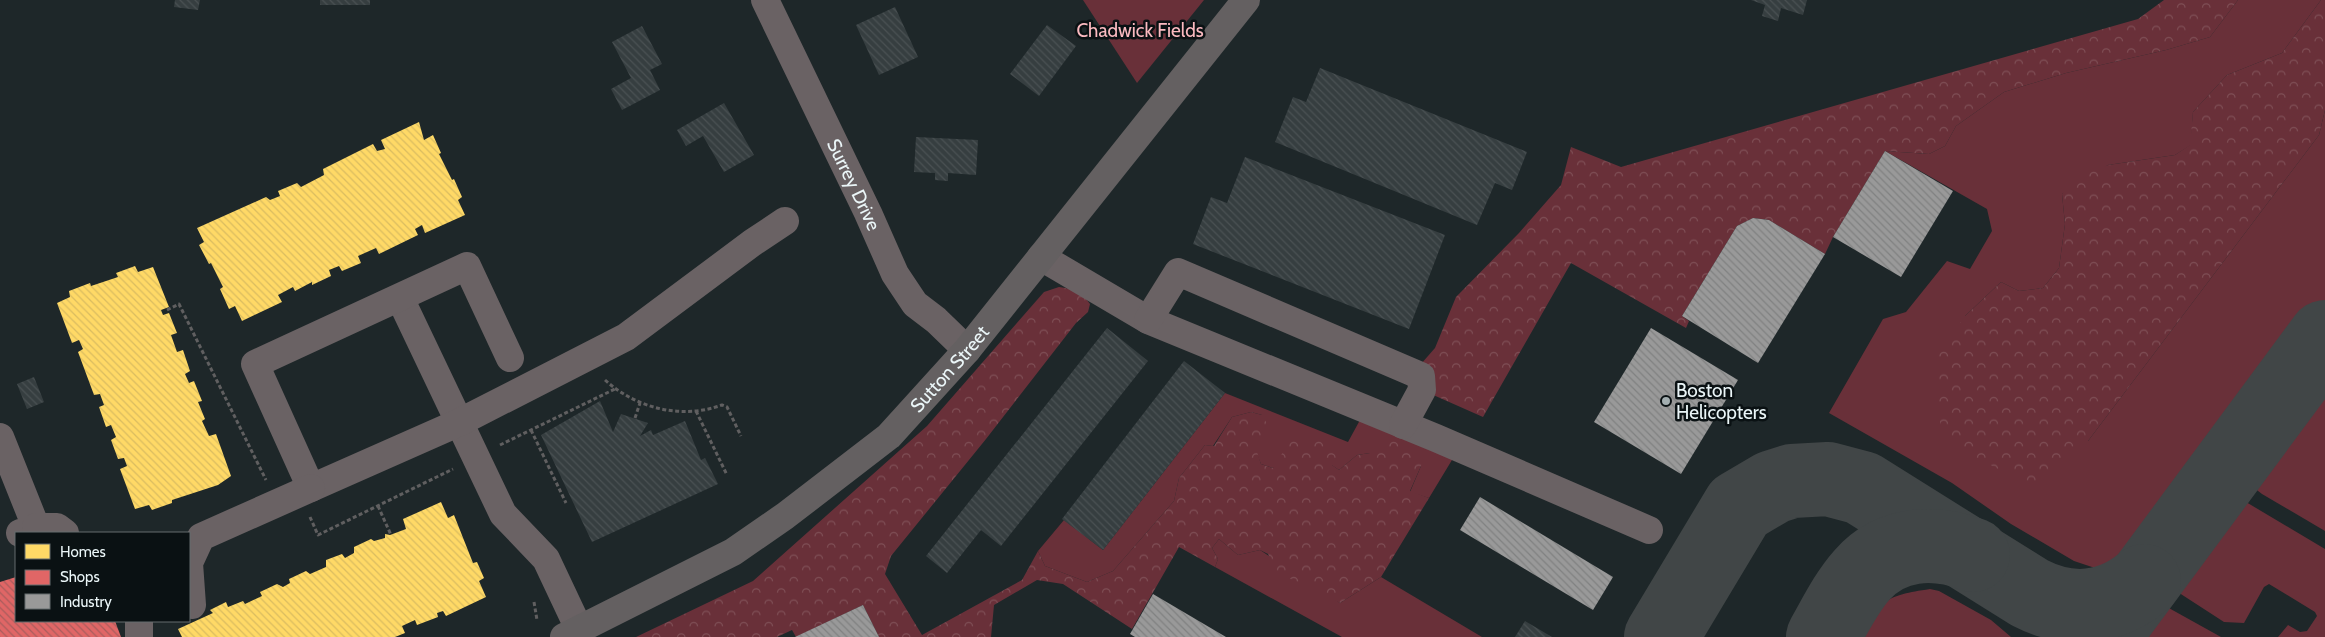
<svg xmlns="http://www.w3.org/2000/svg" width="2325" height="637" font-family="Cabin,sans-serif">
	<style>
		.green { fill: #693039 }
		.forest { fill: url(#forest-crowns) }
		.homes { fill: url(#homes-back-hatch) }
		.shops { fill: url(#shops-back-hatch) }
		.industry { fill: url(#industry-back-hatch) }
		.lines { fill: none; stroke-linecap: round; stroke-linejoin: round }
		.taxiway { stroke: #414647; stroke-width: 74 }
		.building { fill: url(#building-back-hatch) }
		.path { stroke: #605f60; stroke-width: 3; stroke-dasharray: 4 2.5; stroke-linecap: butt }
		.minor { stroke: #6a6264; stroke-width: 28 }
		.highway { stroke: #646061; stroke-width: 28 }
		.poi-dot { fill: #a3aeb0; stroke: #0a1113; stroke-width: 2 }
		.labels { text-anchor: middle; stroke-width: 5; stroke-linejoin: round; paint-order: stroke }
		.park-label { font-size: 19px; fill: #fbbac0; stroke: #0a1113 }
		.street-label { font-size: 19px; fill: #ebf6f8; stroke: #0a1113 }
		.poi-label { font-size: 19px; fill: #ebf6f8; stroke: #0a1113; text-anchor: start }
	</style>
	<defs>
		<pattern id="forest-crowns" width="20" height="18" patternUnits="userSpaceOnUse" patternTransform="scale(1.25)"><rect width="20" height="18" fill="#693039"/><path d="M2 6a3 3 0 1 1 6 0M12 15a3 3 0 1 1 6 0" fill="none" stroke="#7f4f56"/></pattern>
		<pattern id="homes-back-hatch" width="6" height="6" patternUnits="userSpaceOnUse" patternTransform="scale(1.25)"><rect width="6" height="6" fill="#ffd966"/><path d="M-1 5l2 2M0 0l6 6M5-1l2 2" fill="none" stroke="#dabc60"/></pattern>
		<pattern id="shops-back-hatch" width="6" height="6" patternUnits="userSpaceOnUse" patternTransform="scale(1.25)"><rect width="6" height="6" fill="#e06666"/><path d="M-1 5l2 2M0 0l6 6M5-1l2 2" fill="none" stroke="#aa5c5c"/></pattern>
		<pattern id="industry-back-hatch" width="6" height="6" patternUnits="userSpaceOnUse" patternTransform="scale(1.25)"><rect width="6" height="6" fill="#999"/><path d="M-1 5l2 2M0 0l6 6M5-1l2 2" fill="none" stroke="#808181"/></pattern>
		<pattern id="building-back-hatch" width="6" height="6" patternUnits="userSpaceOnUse" patternTransform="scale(1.25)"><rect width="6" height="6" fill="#363e40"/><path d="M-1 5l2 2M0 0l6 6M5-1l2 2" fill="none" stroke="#4a5153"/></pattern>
	</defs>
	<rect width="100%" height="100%" fill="#1e2729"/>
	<g class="green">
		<path d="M1083 0H1204L1137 83Z"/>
		<path d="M2238 0H2321L2282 53 2227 75 2193 112 2191 145 2175 155 2108 165 2062 194 2065 224 2059 268 2043 288 2019 291 2001 282 1965 316 2088 441 2319 135 2325 110V305L2141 552 2120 563 2104 567H2092L2074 561 2011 524 1952 483 1829 413 1883 319 1906 312 1947 261 1970 269 1992 231 1987 209 1885 151 1929 154 1945 146 1956 126 2004 92 2066 73 2166 50 2210 37Z"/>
		<path d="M2325 378V531L2262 494 2253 487 2250 480Z"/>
		<path d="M1225 393 1348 442 1366 409 1455 455 1429 498 1410 492 1421 466 1370 453 1357 455 1339 470 1305 447 1273 468 1261 464 1256 452 1262 415 1251 412 1232 417 1213 446 1205 445 1179 478 1174 501 1113 571 1087 582 1045 566 1038 551 1064 520 1103 550Z"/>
		<path d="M2237 500 2246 502 2325 549V637H2278L2288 625 2300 632 2307 631 2317 616 2315 612 2269 584 2264 587 2244 623 2224 622 2170 587 2233 502Z"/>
		<path d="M1219 539 1238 555 1260 550 1340 603 1381 577 1482 637H1342L1215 567 1218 559 1212 548Z"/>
		<path d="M1930 589 1939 591 1991 620 2011 637H1861C1884 598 1885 596 1930 589Z"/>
		<path d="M2158 602 2221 637H2132Z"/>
	</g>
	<g class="forest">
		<path d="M2164 0H2238L2210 37 2166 50 2066 73 2004 92 1956 126 1945 146 1929 154 1885 151 1833 237 1825 254 1769 220 1753 218 1737 226 1682 316 1689 321 1686 328 1571 263 1483 417 1422 390 1414 372 1435 348 1456 297 1519 233 1561 185 1571 147 1621 167 2138 19Z"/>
		<path d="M2321 0H2325V110L2319 135 2088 441 2034 488 1945 441 1936 406 1939 353 1965 316 2001 282 2019 291 2043 288 2059 268 2065 224 2062 194 2077 177 2108 165 2175 155 2190 145 2193 112 2227 75 2282 53Z"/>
		<path d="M1059 287C1073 289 1082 292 1090 304L1088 312 1076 323 986 439 891 556 885 574 922 635 1022 580 1038 551 1045 566 1087 582 1113 571 1174 501 1179 478 1205 445 1214 446 1232 417 1251 412 1262 415 1269 427 1257 452 1261 464 1273 468 1291 439 1305 447 1317 436 1330 443 1333 453 1338 455 1332 465 1339 470 1357 455 1370 453 1382 436 1423 454 1421 466 1410 491 1429 498 1381 577 1340 603 1276 572 1268 554 1260 550 1238 555 1219 539 1212 548 1218 559 1215 567 1179 547 1132 629 1063 584 1037 580 994 605 991 637H879L863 605 796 637 792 630 777 637H636L753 581 927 426 1044 292Z"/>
	</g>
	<g class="homes">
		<path d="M419 122 424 140 433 135 441 153 439 154 452 180 454 179 462 197 458 200 465 215 425 233 422 225 415 229 418 235 379 254 376 248 358 256 361 263 342 271 339 266 329 270 331 276 312 285V282L295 291 293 287 278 295 282 302 242 321 235 306 229 309 220 289 223 287 211 263 209 264 199 245 204 242 197 228 266 197 270 200 280 196 278 191 297 183 301 187 324 175 323 169 373 144 377 151 385 149 381 140Z"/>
		<path d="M135 266 138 272 153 267 169 307 161 310 163 315 169 313 177 333 171 335 177 352 183 350 190 371 185 374 189 383 194 381 202 401 198 402 205 419 202 421 209 436 216 434 231 476 218 485 172 500V503L152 510 149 505 135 509 120 469 127 466 124 458 118 459 111 440 116 437 111 425 106 427 99 407 104 405 100 394 94 395 78 352 83 349 79 340 72 343 57 303 70 297 69 291 90 283 91 286 118 277 116 273Z"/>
		<path d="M441 502 448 518 454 515 473 563 477 562 484 578 479 581 486 597 446 616 443 611 437 613 438 617 417 625 415 620 402 626 405 633 395 637H182L178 629 213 613 210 610 226 602 228 607 243 601 245 604 262 596 260 592 277 584 283 587 290 583 289 579 306 571 310 574 326 567V560L342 554 345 558 354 553V547L371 539 374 541 385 538V534L390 535 406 529 403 519Z"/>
	</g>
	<path class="shops" d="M16 577V621H115L121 637H0V582Z"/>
	<g class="industry">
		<path d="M1885 151 1953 191 1901 277 1833 237Z"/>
		<path d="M1753 218 1769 220 1825 254 1758 363 1682 316 1737 226Z"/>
		<path d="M1651 328 1738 380 1681 474 1594 422Z"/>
		<path d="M1480 497 1613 577 1593 610 1460 530Z"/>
		<path d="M1153 594 1226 637H1135L1130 634Z"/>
		<path d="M863 605 879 637H795Z"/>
	</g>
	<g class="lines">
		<g class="taxiway">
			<path d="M2114 622 2325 337"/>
			<path d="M1661 637 1739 507 1773 487 1792 481 1828 479 1862 488 2030 593C2069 613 2110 610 2144 581"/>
			<path d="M1823 637C1835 616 1846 593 1862 575 1891 542 1935 540 1973 555"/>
		</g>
	</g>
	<g class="building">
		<path d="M175 0H200L198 10 174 7Z"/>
		<rect x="320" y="0" width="50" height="5"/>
		<path d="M1751 0H1807L1803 15 1781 8 1778 21 1762 16 1765 5Z"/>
		<path d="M895 7 918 57 879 75 856 25Z"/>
		<path d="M1047 25 1076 46 1039 96 1010 74Z"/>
		<path d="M642 26 662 64 650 70 660 90 622 110 611 89 631 78 612 42Z"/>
		<path d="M1320 68 1527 152 1512 190 1495 183 1477 225 1275 142 1293 97 1306 102Z"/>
		<path d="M724 103 754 155 724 172 703 136 686 146 677 130Z"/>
		<path d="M916 137 978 140 976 175 948 173V181L935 180V173L914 172Z"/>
		<path d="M1245 157 1445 235 1409 329 1193 244 1211 197 1227 203Z"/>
		<path d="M1107 328 1148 361 1001 546 981 530 947 573 926 556Z"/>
		<path d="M1184 361 1225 393 1103 550 1062 519Z"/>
		<path d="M34 377 44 402 27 409 17 384Z"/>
		<path d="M600 401 613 432 621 414 648 423 640 436 651 430 653 435 685 421 701 460 705 458 718 484 592 542 541 435Z"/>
		<path d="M1525 621 1552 637H1515Z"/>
	</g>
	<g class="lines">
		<g class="path">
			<path d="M167 310 179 304 266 480"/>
			<path d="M605 380C636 408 681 420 722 405L727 407 741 436"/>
			<path d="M696 411 727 475"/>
			<path d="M635 418 640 403"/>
			<path d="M531 430 566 503"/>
			<path d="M500 445 617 388"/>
			<path d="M378 506 391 535"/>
			<path d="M310 517 318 535 453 469"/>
			<path d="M534 602 537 620"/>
		</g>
		<g class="minor">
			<path id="s1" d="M765 0 868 213 895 274 915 304 936 320 967 350"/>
			<path d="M1041 257 1148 320 1436 438 1649 530"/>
			<path d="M400 298 503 514 546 559 579 629"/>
			<path d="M1148 320 1178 272 1421 376 1422 390 1403 425"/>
			<path d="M510 358 467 266 255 364 311 488 458 423 626 337 752 243 785 221"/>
			<path d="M0 437 36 527 20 533"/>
			<path d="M36 527H57L65 533"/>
			<path d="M192 605 189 563 201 537 311 488"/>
			<path d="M139 637V621"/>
		</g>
		<path class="highway" id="s2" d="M564 637 733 552 785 516 889 436 967 350 1246 0"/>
	</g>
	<circle class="poi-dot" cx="1666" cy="401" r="5"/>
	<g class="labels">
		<g class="park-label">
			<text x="1140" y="37">Chadwick Fields</text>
		</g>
		<g class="street-label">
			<text dy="7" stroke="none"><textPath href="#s1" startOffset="205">Surrey Drive</textPath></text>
			<text dy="7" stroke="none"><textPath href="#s2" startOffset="474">Sutton Street</textPath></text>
		</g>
		<g class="poi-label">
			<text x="1676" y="397">Boston<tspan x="1676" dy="22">Helicopters</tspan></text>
		</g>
	</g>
	<rect x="15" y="532" width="175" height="90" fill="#0a1113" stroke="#646d6f"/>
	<rect x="25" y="544" width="25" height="15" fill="#ffd966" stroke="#646d6f"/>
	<text x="60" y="557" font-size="15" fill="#ebf6f8">Homes</text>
	<rect x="25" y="570" width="25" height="15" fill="#e06666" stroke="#646d6f"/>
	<text x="60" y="582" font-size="15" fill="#ebf6f8">Shops</text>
	<rect x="25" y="594" width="25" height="15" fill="#999999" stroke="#646d6f"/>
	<text x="60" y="607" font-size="15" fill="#ebf6f8">Industry</text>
</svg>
